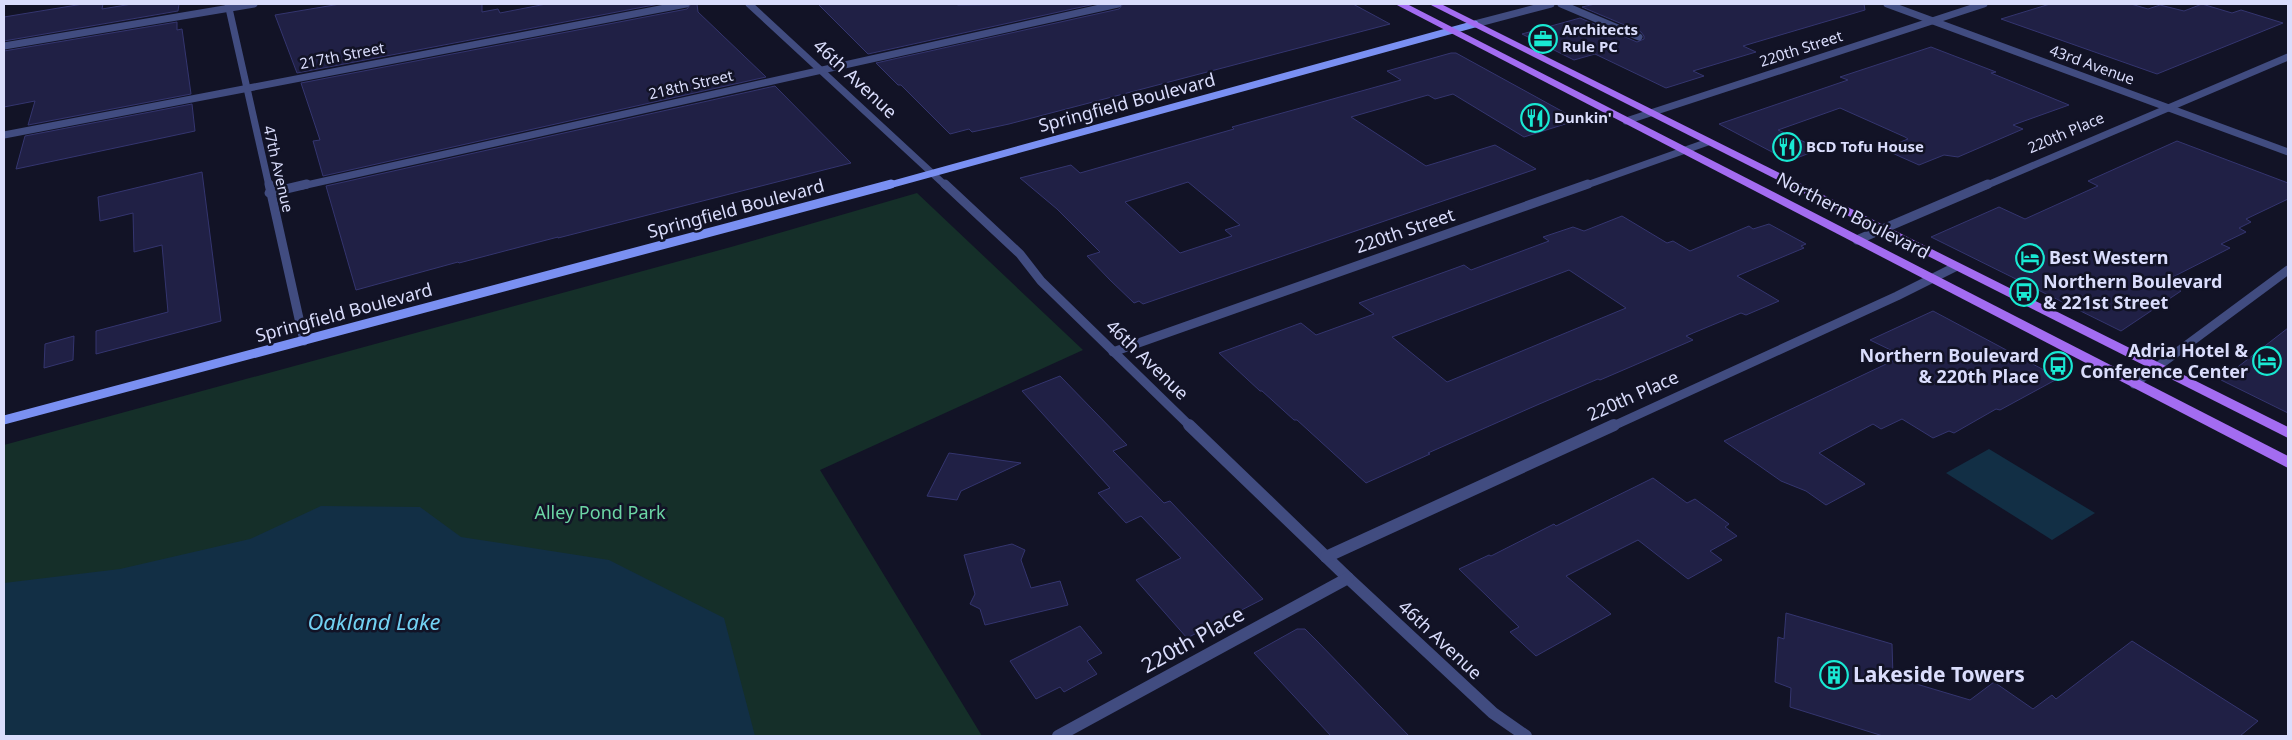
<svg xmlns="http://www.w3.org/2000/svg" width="2292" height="740" font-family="'Noto Sans',sans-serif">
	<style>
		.green { fill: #152f29 }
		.water { fill: #122f45 }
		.building { fill: #202045; stroke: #34356f; fill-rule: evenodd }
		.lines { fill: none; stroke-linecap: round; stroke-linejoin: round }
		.lane { stroke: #414c80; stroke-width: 7 }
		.street-far2 { stroke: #414c80; stroke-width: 7 }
		.street-far1 { stroke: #414c80; stroke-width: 9 }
		.street { stroke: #414c80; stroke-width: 12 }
		.secondary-far1 { stroke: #7a90f2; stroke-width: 7 }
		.secondary { stroke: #7a90f2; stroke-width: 9 }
		.primary { fill: #a36cf1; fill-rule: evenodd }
		.labels { text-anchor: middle; stroke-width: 5; stroke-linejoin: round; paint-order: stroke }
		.far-poi-label { font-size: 15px; font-weight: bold; fill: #daddfc; stroke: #121326; text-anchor: start }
		.far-street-label { font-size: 15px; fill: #daddfc; stroke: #121326 }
		.street-label { font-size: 18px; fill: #daddfc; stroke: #121326 }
		.poi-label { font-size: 18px; font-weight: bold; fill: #daddfc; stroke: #121326; text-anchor: start }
		.park-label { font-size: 18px; fill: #6cd6a5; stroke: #121326 }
		.near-street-label { font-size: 21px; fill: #daddfc; stroke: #121326 }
		.near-poi-label { font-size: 21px; font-weight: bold; fill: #daddfc; stroke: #121326; text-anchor: start }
		.near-water-label { font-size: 22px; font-style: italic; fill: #72d1f2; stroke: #121326 }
	</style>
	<rect width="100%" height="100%" fill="#121326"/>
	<path class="green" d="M917 193 1083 350 820 470 982 736H4V445L731 247Z"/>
	<g class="water">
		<path d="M1989 449 2095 513 2052 540 1946 473Z"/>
		<path d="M321 506 420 507 461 537 609 560 724 618 755 736H4V583L120 569 250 539Z"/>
	</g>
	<g class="building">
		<path d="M83 4H103L102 9 132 4H179L178 11 4 41V17Z"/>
		<path d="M340 4H482V12L498 9 500 13 546 4H659L297 73 275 15Z"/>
		<path d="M691 4H697L698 12 766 77 323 176 313 141 320 140 301 83 687 9Z"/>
		<path d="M818 4H956L958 5 1095 4 868 54Z"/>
		<path d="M1123 4H1353L1390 24 1009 124 972 132 969 129 950 134 901 85H898L876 63 1119 9Z"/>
		<path d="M1595 4H1864L1865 10 1743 46 1756 52 1693 71 1704 76 1666 88 1595 54 1574 60 1522 34 1580 18 1637 42 1644 39V36L1641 32 1582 7Z"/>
		<path d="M2050 4H2131L2148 9 2160 5 2184 11 2202 4 2232 13 2241 10 2283 23 2157 74 2001 19Z"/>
		<path d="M177 22V30L182 29 191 94 28 125 35 101 4 107V51Z"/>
		<path d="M1931 47 1996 72 1991 73 2069 105 2013 125 2023 129 1958 157 1944 155 1919 165 1883 149 1908 139 1905 137 1840 108 1778 130 1820 149 1789 161 1719 124 1848 80 1840 77Z"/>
		<path d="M1451 53H1456L1578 120 1524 137 1453 94 1435 99 1428 95 1351 117 1426 166 1495 145 1536 169 1143 304 1139 301 1134 303 1110 280 1087 256 1100 252 1057 209 1020 178 1071 165 1080 173 1234 129 1232 127 1401 80 1387 71ZM1188 182 1240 225 1225 230 1232 236 1180 253 1125 202Z"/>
		<path d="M775 86 851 163 558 238V237L459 263 458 262 356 290 326 186Z"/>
		<path d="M192 104 195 131 16 169 25 136Z"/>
		<path d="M2177 141 2288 183V199L2246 219 2251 222 2239 228 2246 232 2221 244 2230 248 2163 282 2181 291 2121 331 1931 237 1999 207 2025 219 2098 186 2088 181Z"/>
		<path d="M202 172 221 321 96 354V331L168 312 162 245 134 252 133 213 100 221 98 197Z"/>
		<path d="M1622 216 1667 243 1673 241 1690 251 1749 226 1753 229 1769 224 1806 244 1801 246 1804 248 1737 276 1779 301 1746 315 1741 313 1686 336 1693 340 1600 380 1598 379 1537 405 1428 453 1430 454 1366 483 1297 420H1294L1262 391H1260L1219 353 1301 323 1316 335 1374 314 1359 303 1464 265 1471 270 1549 241 1543 237 1573 227 1584 231ZM1569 270 1626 308 1447 382 1392 337Z"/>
		<path d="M1933 311 2059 378 2000 410 1996 409 1954 433 1949 431 1933 438 1902 419 1881 429 1873 424 1819 453 1865 484 1826 505 1806 491 1781 481 1724 441 1903 356 1870 340Z"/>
		<path d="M2288 328V413L2221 380Z"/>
		<path d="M74 336 73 360 44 368 45 344Z"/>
		<path d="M1060 376 1127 445 1113 451 1164 503 1170 501 1263 599 1187 638 1136 580 1181 558 1141 516 1126 523 1098 493 1110 488 1022 391Z"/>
		<path d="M949 453 1021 463 961 491 957 500 927 496Z"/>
		<path d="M1653 478 1687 503 1695 499 1729 524 1725 527 1737 536 1710 551 1722 560 1688 579 1638 540 1566 576 1611 614 1536 656 1510 632 1519 627 1459 569 1489 555 1491 556 1554 524 1556 526Z"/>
		<path d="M1012 544 1025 550 1021 560 1031 588 1060 581 1068 605 985 625 980 609 970 604 975 594 964 555Z"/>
		<path d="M1786 613 1892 644 1893 677 1970 700 1994 682 2033 709 2052 695 2056 699 2132 641 2258 721 2240 736H1883L1790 707 1791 688 1775 682 1778 637 1784 639Z"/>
		<path d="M1080 626 1102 653 1087 661 1097 674 1064 692 1060 687 1036 699 1010 661Z"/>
		<path d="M1297 629H1305L1317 641 1409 736H1331L1254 653Z"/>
	</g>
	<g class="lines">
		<path class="lane" d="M1561 4 1639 37"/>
		<g class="street-far2">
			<path d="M228 4 269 186"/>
			<path d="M749 4 946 186"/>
			<path d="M1887 4 2288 152"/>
			<path d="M1475 24 1551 4"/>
			<path d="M4 46 254 4"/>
			<path d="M1626 121 1984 4"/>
			<path d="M4 135 686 4"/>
			<path d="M302 186 1118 4"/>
			<path d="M1584 186 1708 142"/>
			<path d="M1985 186 2288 57"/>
		</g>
		<g class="street-far1">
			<path d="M269 184 304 341"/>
			<path d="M945 184 1020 254 1041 281 1191 427"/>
			<path d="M269 193 307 184"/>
			<path d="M1857 240 1988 184"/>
			<path d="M1113 352 1588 184"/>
			<path d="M2134 384 2288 270"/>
			<path d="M1611 427 1897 296 1955 267"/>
		</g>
		<g class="street">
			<path d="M1189 425 1348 578 1493 713 1526 736"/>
			<path d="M1326 557 1614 425"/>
			<path d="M1058 736 1348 578"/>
		</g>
		<path class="secondary-far1" d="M886 186 1475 24"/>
		<path class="secondary" d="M4 420 891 184"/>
		<g class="primary">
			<path d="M1395 4H1407L2288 456V468Z"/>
			<path d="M1429 4H1441L2288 427V438Z"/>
		</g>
	</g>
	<defs>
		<symbol id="office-ring" viewBox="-11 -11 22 22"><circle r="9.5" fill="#121326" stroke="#19e9d3" stroke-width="1.5"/><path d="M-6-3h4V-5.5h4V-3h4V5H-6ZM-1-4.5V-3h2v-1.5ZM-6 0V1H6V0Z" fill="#19e9d3"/></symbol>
		<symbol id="restaurant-ring" viewBox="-11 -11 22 22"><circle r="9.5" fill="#121326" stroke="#19e9d3" stroke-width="1.5"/><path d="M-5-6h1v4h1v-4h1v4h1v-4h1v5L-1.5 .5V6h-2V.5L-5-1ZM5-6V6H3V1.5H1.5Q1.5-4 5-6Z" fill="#19e9d3"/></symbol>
		<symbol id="hotel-ring" viewBox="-11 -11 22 22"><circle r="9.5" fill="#121326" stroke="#19e9d3" stroke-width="1.5"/><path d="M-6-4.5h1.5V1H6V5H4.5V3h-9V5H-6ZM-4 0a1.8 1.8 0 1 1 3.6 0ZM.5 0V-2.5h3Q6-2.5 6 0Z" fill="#19e9d3"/></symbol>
		<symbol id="bus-ring" viewBox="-11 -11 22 22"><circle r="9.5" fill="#121326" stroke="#19e9d3" stroke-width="1.5"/><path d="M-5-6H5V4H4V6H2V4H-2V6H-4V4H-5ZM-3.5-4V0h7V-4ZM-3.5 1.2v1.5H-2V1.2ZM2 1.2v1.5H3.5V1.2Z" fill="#19e9d3"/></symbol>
		<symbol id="building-ring" viewBox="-11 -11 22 22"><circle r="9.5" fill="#121326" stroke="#19e9d3" stroke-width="1.5"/><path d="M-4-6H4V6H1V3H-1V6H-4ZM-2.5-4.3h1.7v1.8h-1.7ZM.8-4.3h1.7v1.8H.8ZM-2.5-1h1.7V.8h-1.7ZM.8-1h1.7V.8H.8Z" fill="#19e9d3"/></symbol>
	</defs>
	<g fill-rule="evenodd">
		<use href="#office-ring" x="1527" y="23" width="32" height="32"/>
		<use href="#restaurant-ring" x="1519" y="102" width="32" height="32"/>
		<use href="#restaurant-ring" x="1771" y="131" width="32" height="32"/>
		<use href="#hotel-ring" x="2014" y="242" width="32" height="32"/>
		<use href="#bus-ring" x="2008" y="276" width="32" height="32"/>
		<use href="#hotel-ring" x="2251" y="345" width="32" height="32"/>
		<use href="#bus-ring" x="2042" y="350" width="32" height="32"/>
		<use href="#building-ring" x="1818" y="659" width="32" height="32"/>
	</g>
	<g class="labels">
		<g class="far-poi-label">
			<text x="1562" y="35">Architects<tspan x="1562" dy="17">Rule PC</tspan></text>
			<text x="1554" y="123">Dunkin'</text>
			<text x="1806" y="152">BCD Tofu House</text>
		</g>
		<g class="far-street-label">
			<text transform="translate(1801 49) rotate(-18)" y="5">220th Street</text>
			<text transform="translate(342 56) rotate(-11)" y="5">217th Street</text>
			<text transform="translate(2092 65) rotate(20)" y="5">43rd Avenue</text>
			<text transform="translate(691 85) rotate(-13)" y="5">218th Street</text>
			<text transform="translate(2066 133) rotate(-23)" y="5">220th Place</text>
			<text transform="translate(278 169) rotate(77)" y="5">47th Avenue</text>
		</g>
		<g class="street-label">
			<text transform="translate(855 79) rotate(43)" y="6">46th Avenue</text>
			<text transform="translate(1127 103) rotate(-15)" y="6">Springfield Boulevard</text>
			<text transform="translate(736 209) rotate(-15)" y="6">Springfield Boulevard</text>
			<text transform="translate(1853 216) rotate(27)" y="6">Northern Boulevard</text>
			<text transform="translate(1405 231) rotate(-19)" y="6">220th Street</text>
			<text transform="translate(344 313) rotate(-15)" y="6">Springfield Boulevard</text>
			<text transform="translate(1147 360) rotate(44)" y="6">46th Avenue</text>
			<text transform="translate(1633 396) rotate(-24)" y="6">220th Place</text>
			<text transform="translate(1440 640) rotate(43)" y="6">46th Avenue</text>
		</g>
		<g class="poi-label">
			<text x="2049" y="264">Best Western</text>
			<text x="2043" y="288">Northern Boulevard<tspan x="2043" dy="21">&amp; 221st Street</tspan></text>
			<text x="2248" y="357" text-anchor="end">Adria Hotel &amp;<tspan x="2248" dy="21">Conference Center</tspan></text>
			<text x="2039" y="362" text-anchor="end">Northern Boulevard<tspan x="2039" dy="21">&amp; 220th Place</tspan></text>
		</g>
		<g class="park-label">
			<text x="600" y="519">Alley Pond Park</text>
		</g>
		<g class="near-street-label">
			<text transform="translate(1193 640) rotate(-29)" y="7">220th Place</text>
		</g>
		<g class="near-poi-label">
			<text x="1853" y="682">Lakeside Towers</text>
		</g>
		<g class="near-water-label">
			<text x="374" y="630">Oakland Lake</text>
		</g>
	</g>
	<rect width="2292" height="740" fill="none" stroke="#daddfc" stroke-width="10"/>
</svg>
